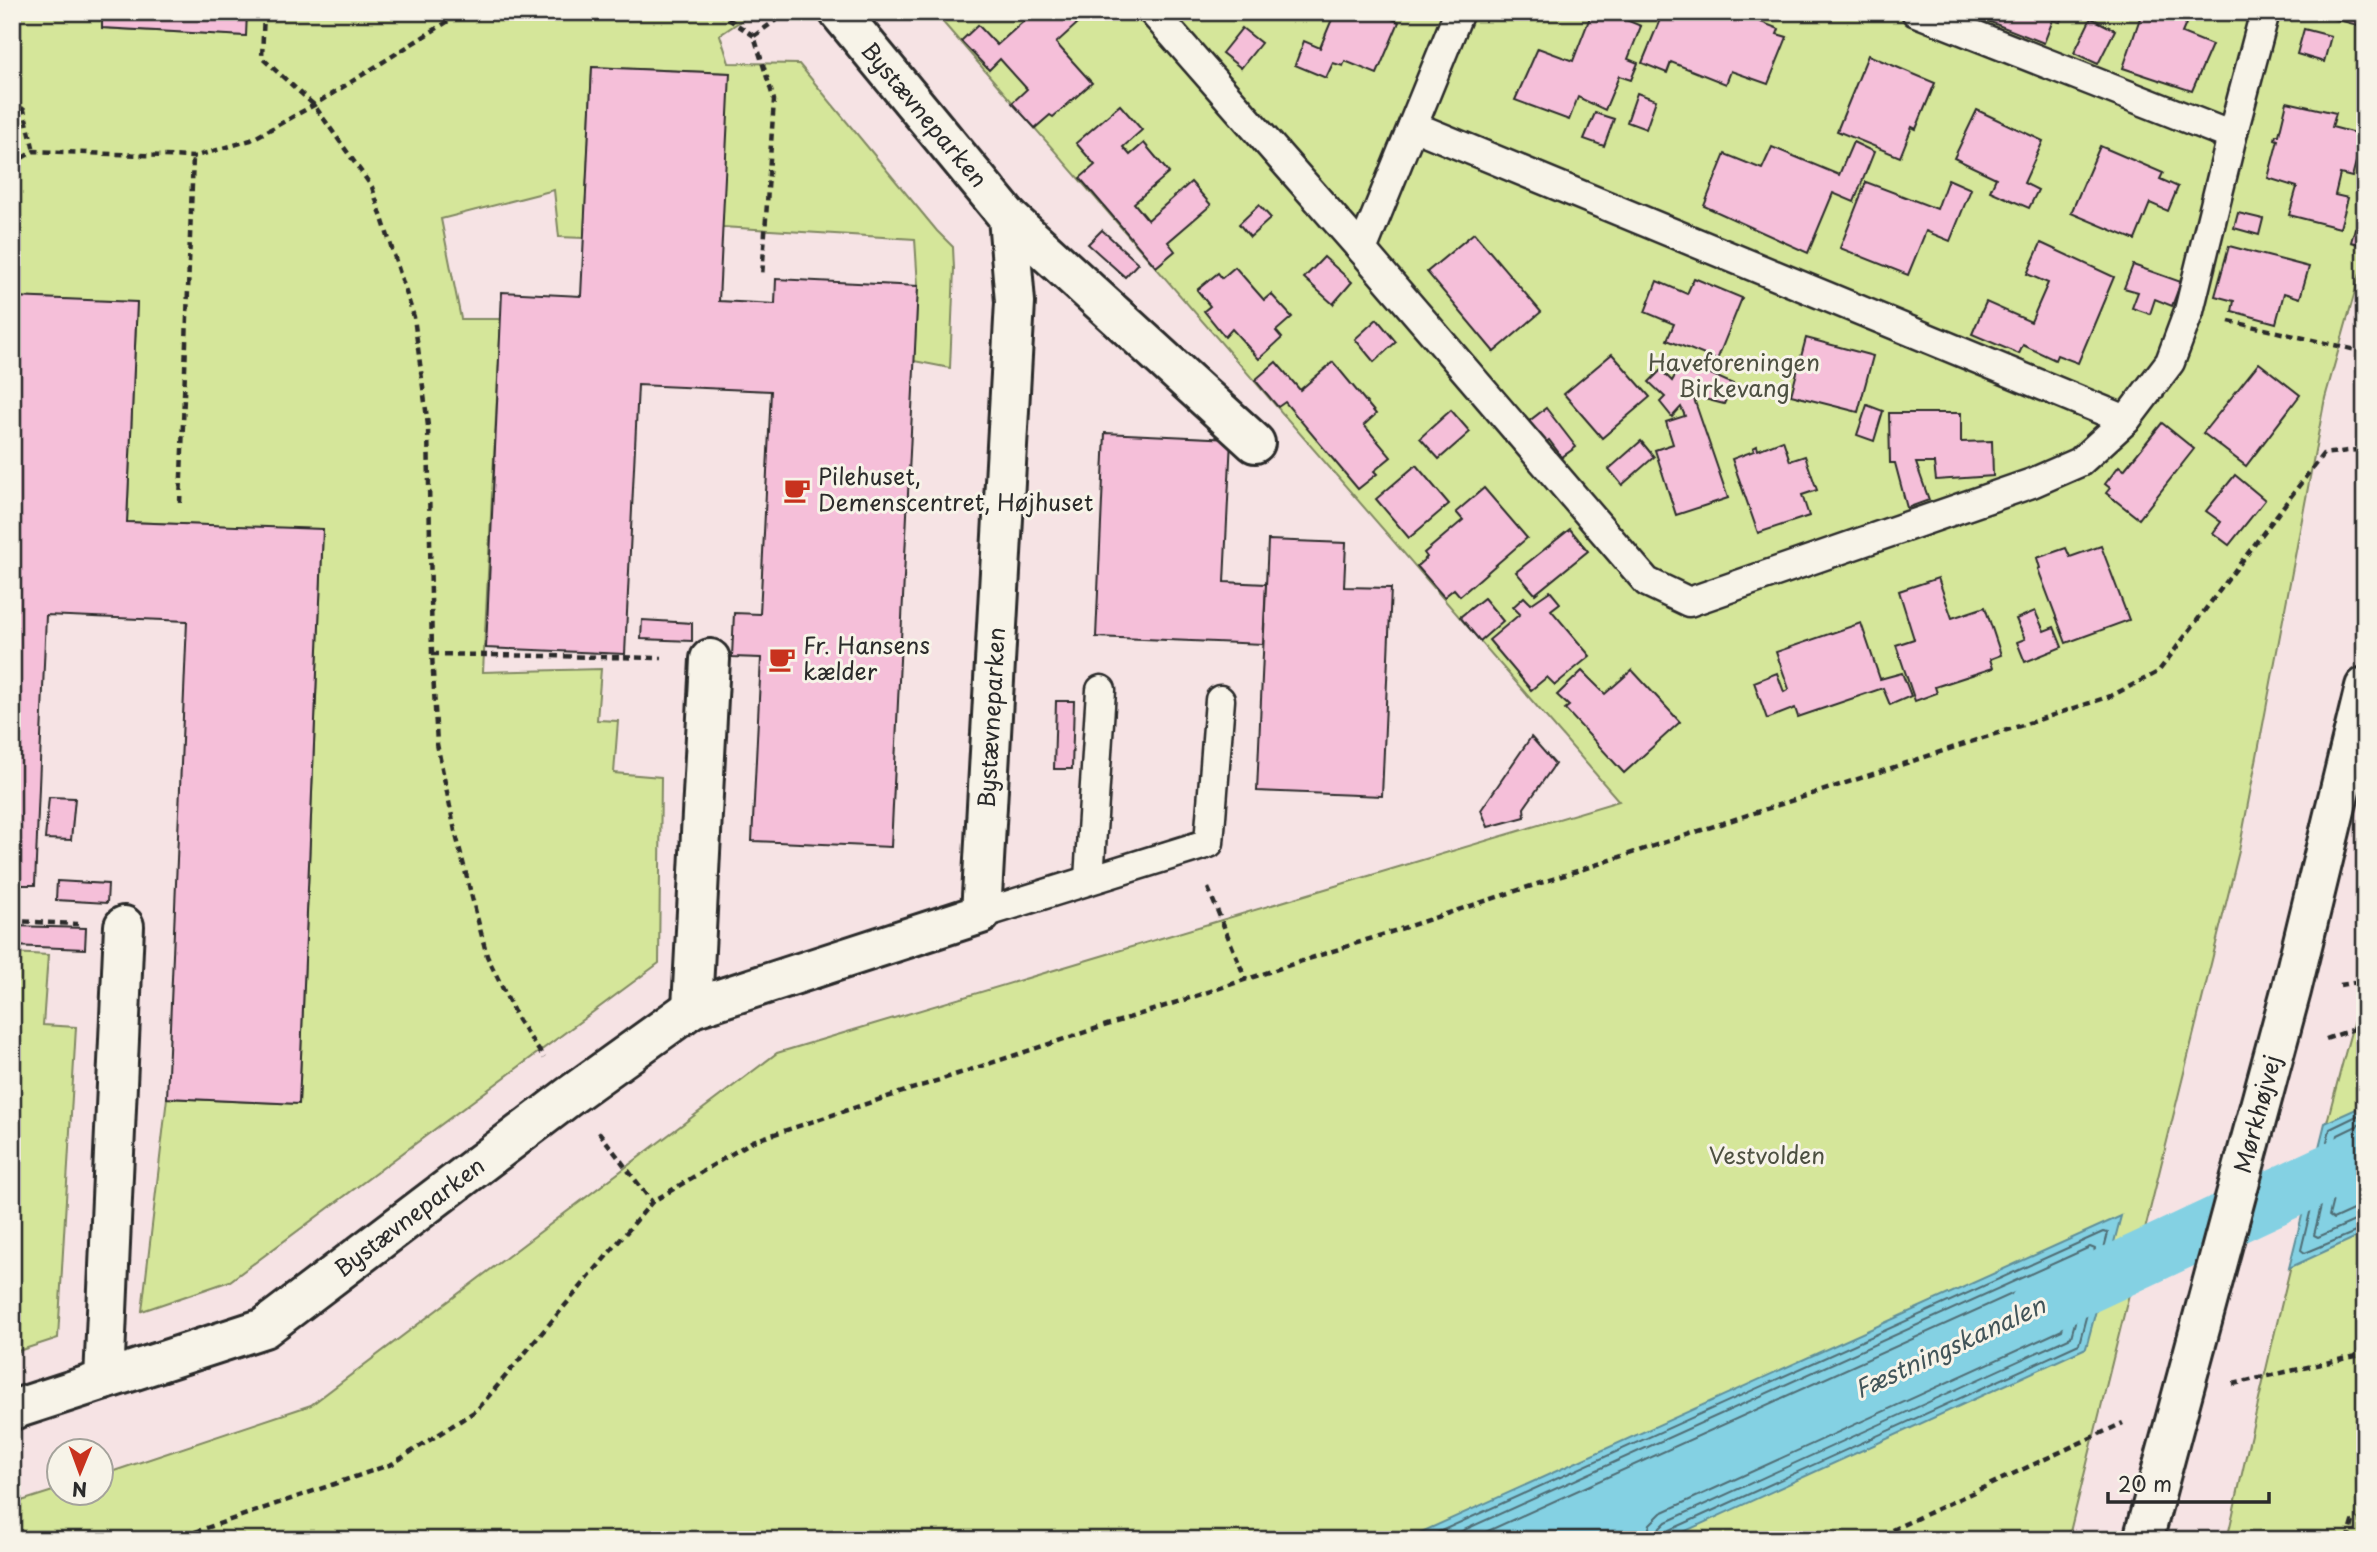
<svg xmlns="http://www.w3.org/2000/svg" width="2377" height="1552" font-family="'Playpen Sans',sans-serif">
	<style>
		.green { fill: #d5e69a; stroke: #808862; stroke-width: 2 }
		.water { fill: #84d1e3; stroke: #608f99; stroke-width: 2 }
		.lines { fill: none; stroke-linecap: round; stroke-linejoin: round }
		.shore { stroke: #4f6d75; stroke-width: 2 }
		.canal { stroke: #84d1e3; stroke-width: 56 }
		.building { fill: #f5bfd9; stroke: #2b2b2b; stroke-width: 2 }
		.service-casing { stroke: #2b2b2b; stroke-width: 33 }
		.minor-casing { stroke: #2b2b2b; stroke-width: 44 }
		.tertiary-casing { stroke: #2b2b2b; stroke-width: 44 }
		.path { stroke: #2b2b2b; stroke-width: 4.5; stroke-dasharray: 7 5; stroke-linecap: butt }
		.service { stroke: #f7f3e8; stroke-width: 28 }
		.minor { stroke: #f7f3e8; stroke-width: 38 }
		.tertiary { stroke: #f7f3e8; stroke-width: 38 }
		.labels { text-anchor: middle; stroke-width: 6; stroke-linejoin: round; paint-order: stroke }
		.street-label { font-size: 23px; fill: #2b2b2b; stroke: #f7f3e8 }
		.park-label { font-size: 23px; fill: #4d5041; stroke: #f7f3e8 }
		.poi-label { font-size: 23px; fill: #2b2b2b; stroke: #f7f3e8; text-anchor: start }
		.water-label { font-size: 24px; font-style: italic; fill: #415459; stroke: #f7f3e8 }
	</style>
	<rect width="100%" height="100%" fill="#f6e3e4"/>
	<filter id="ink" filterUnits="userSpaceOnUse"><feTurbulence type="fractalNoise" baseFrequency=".0143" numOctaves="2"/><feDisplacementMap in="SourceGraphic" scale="14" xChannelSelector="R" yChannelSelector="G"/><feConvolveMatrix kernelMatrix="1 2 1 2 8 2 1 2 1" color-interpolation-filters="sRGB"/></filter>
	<g filter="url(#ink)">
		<g class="green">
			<path d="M12 12H102V28L245 36 247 12H754L720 35 729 63 799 64 937 231 953 247 954 269 950 368 914 361 918 286 915 239 722 227 729 73 592 67 584 238 559 237 554 190 441 219 461 319H501L483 672 601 669 597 720 618 721 614 773 661 777 659 963 230 1281 142 1311 167 1098 299 1104 323 530 127 522 137 303 12 297Z"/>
			<path d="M934 12H2365V256L2325 398 2239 851 2068 1540H12V1504L59 1489 60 1492H102V1475L311 1405 777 1053 1619 801Z"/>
			<path d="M12 953 48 955 43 1025 76 1027 58 1338 12 1353Z"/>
			<path d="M2365 981V1540H2227C2269 1352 2313 1166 2365 981Z"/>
		</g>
		<g class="water">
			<path d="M2365 1105V1233L2289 1268 2325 1123Z"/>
			<path d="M2121 1216 2086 1348 1666 1540H1404Z"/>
		</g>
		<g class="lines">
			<g class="shore">
				<path d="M2365 1112 2330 1129 2301 1250 2305 1253 2365 1228"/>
				<path d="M2365 1122 2338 1135 2314 1235 2318 1237 2357 1220 2365 1219"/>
				<path d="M2365 1134 2347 1143 2329 1216 2333 1219 2355 1209 2365 1208"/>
				<path d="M1421 1540 2103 1232 2108 1233 2079 1344 1670 1530 1666 1534V1540"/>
				<path d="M1442 1540 2090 1247 2095 1249 2071 1337 1666 1522 1659 1529 1657 1540"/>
				<path d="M1468 1540 2074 1266 2079 1268 2062 1330 1661 1513 1650 1524 1646 1540"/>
			</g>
			<path class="canal" d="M2036 1309 2365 1155"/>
		</g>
		<g class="building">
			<path d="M102 12H247L246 36 102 28Z"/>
			<path d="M1034 12H1067L1077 24 1056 43 1092 83 1053 117 1050 115 1035 128 1012 103 1027 89 1000 59 989 70 961 41 978 25 997 45Z"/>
			<path d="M1335 12H1377L1399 22 1377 74 1345 61 1343 66 1333 63 1326 78 1295 65 1304 41 1320 48Z"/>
			<path d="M1592 12H1607L1641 26 1628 59 1638 63 1631 80 1619 76 1605 110 1578 97 1569 120 1515 100 1538 48 1573 61Z"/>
			<path d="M1663 12H1735L1779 29 1777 34 1787 37 1768 84 1731 71 1726 84 1671 62 1667 73 1642 63Z"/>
			<path d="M1965 12H2064L2060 22 2053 20 2044 43Z"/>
			<path d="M2191 12 2182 33 2212 45 2192 91 2123 68 2140 18 2127 12Z"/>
			<path d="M2308 12H2365V27Z"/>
			<path d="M2091 18 2115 30 2098 64 2074 53Z"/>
			<path d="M1242 28 1261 43 1241 68 1222 53Z"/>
			<path d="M2304 29 2331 36 2324 62 2297 54Z"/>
			<path d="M1868 55 1935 83 1916 129 1912 127 1900 157 1837 131Z"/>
			<path d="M592 67 730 73 719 301 775 304 776 279 918 286 891 847 752 841 761 658 732 657 734 613 760 614 771 391 638 385 625 654 486 648 502 292 581 296Z"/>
			<path d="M1637 93 1656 100 1646 129 1627 122Z"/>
			<path d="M2287 102 2336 113 2332 127 2363 135 2352 177 2340 174 2335 195 2348 198 2340 228 2289 215 2297 187 2268 178 2278 140 2275 139 2276 135H2279Z"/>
			<path d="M1120 105 1142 130 1123 147 1130 155 1144 143 1169 173 1134 203 1148 220 1191 182 1211 205 1168 242 1175 251 1156 267 1080 178 1095 165 1076 143Z"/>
			<path d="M1977 110 2043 141 2024 183 2038 190 2029 208 1990 191 1996 178 1954 158Z"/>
			<path d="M1595 113 1614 119 1604 146 1584 139Z"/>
			<path d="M1853 142 1874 152 1854 202 1833 193 1808 253 1704 206 1725 154 1762 169 1772 147 1839 175Z"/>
			<path d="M2100 146 2163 173 2160 179 2178 187 2168 211 2150 203 2135 240 2071 213Z"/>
			<path d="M1948 179 1971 189 1950 241 1926 231 1908 275 1840 248 1866 182 1937 209Z"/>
			<path d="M1259 205 1271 218 1250 237 1239 224Z"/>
			<path d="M2238 213 2263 219 2259 235 2234 228Z"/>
			<path d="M2355 228 2365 231V246L2351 242Z"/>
			<path d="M1102 230 1138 263 1125 277 1088 244Z"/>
			<path d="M1474 233 1541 312 1494 352 1427 272Z"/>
			<path d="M2041 243 2114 277 2078 363 2057 355 2055 360 2023 345 2019 354 1972 334 1986 302 2031 322 2048 283 2027 274Z"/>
			<path d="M2229 246 2309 267 2300 298 2284 293 2276 323 2232 311 2234 301 2215 296Z"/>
			<path d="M1324 257 1352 282 1333 304 1304 278Z"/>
			<path d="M2133 265 2181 282 2172 306 2155 299 2150 314 2132 308 2138 292 2124 288Z"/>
			<path d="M1235 267 1264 300 1271 294 1292 317 1276 331 1282 338 1259 359 1232 329 1225 337 1204 311 1210 306 1197 290 1218 273 1222 278Z"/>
			<path d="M1694 278 1742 298 1717 360 1667 340 1674 324 1645 312 1657 281 1687 294Z"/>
			<path d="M12 297 137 302 127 522 323 529 299 1104 167 1098 187 621 46 615 35 885H12Z"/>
			<path d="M1377 319 1396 342 1374 362 1355 339Z"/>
			<path d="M1806 338 1873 356 1858 412 1791 395Z"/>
			<path d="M1612 354 1650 397 1602 438 1564 394Z"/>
			<path d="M1276 362 1300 390 1333 362 1376 414 1364 425 1391 457 1374 471 1377 474 1358 489 1285 402 1278 407 1255 380Z"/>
			<path d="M2259 363 2300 395 2246 466 2203 433Z"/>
			<path d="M1681 365 1701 373 1702 370 1733 384 1724 404 1693 396 1728 498 1676 515 1655 450 1673 444 1666 422 1685 416 1681 407 1672 417 1660 402 1665 397 1649 382 1661 370 1672 381Z"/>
			<path d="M1867 405 1883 411 1874 441 1857 435Z"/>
			<path d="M1546 408 1576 447 1562 457 1549 440 1545 443 1528 422Z"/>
			<path d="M1451 410 1470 432 1439 459 1420 438Z"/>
			<path d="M1889 413H1961V442L1992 441 1993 476 1936 480 1934 463H1916L1929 500 1907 508 1895 463H1890Z"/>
			<path d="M2162 423 2194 449 2139 519 2106 493 2110 488 2105 484 2119 466 2124 470Z"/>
			<path d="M1105 433 1231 439 1224 582 1266 584 1263 644 1096 637Z"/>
			<path d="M1783 440 1790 461 1805 456 1817 490 1802 495 1809 516 1758 533 1732 459 1754 451 1753 448 1757 446 1758 450Z"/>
			<path d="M1641 441 1654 457 1622 485 1609 469Z"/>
			<path d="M1416 465 1449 504 1409 538 1376 499Z"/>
			<path d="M2235 475 2265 500 2229 545 2213 533 2221 522 2206 511Z"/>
			<path d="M1484 488 1527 538 1460 596 1454 589 1444 597 1417 566 1427 557 1424 553 1463 520 1456 512Z"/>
			<path d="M1570 529 1588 551 1535 594 1516 572Z"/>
			<path d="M1268 540 1346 543 1344 587 1391 588 1382 796 1257 791Z"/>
			<path d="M2101 546 2129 620 2066 643 2038 569 2040 568 2037 558 2066 548 2070 557Z"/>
			<path d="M1938 578 1952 618 1985 607 2001 655 1990 659 1993 668 1935 687 1937 693 1915 701 1896 645 1914 639 1899 591Z"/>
			<path d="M1550 591 1560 603 1551 610 1590 656 1555 685 1547 677 1531 690 1489 640 1520 614 1513 607 1524 597 1531 604Z"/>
			<path d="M1484 598 1503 621 1480 641 1460 617Z"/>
			<path d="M2035 611 2044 631 2054 627 2062 647 2025 662 2017 642 2025 639 2016 619Z"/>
			<path d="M642 620 692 623V641L641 639Z"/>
			<path d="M1861 623 1880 679 1902 673 1911 696 1890 705 1883 688 1798 717 1795 708 1767 719 1754 682 1777 673 1784 692 1789 689 1776 652Z"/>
			<path d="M1632 670 1680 722 1624 773 1565 709 1569 706 1557 695 1582 671 1605 694Z"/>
			<path d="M1056 701H1074L1072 769H1054Z"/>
			<path d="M1531 737 1555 764 1524 808 1525 817 1488 827 1481 810Z"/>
			<path d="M49 797 75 798 71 840 45 839Z"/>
			<path d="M57 881 108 884 107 903 56 900Z"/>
			<path d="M12 926 86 928 85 949 12 946Z"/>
		</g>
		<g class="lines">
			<defs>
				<g id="service">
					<path d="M1153 12 1362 250 1647 582 1689 602 2032 483 2080 462 2126 420 2170 362 2189 311 2232 136 2265 12"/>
					<path d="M1916 12 2232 136"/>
					<path d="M1413 126 2126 420"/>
					<path d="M1362 250 1459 12"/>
					<path d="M1089 879 1101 690"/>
					<path d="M981 914 1209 843 1220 700"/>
				</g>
				<g id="minor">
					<path d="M1008 217 1255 443"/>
					<path d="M692 1008 710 659"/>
					<path d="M104 1380 124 926"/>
					<path id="s1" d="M12 1410 264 1328 571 1095 692 1008 981 914 1015 302 1008 217 839 12"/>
				</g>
				<g id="tertiary">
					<path id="s2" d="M2143 1540 2291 991 2365 687"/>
				</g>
			</defs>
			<use href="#service" class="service-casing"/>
			<use href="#minor" class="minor-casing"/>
			<use href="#tertiary" class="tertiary-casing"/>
			<g class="path">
				<path d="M264 12 262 58 314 105 372 187 414 317 428 426 432 654 437 744 455 831 487 956 518 1020 544 1058"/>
				<path d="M718 12 754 36 774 100 762 277"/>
				<path d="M754 36 787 12"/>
				<path d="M12 100 24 110 34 151"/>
				<path d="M12 164 34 151 193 157 251 140 314 105 463 12"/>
				<path d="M2229 321 2365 352"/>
				<path d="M180 503 193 157"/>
				<path d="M432 654 662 658"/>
				<path d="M1208 888 1246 980"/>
				<path d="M12 921 78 924"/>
				<path d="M2340 985 2365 981"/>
				<path d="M2326 1039 2365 1025"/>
				<path d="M599 1132 652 1202"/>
				<path d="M2233 1384 2365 1354"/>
				<path d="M172 1540 392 1464 477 1410 652 1202 753 1141 2111 696 2158 672 2323 454 2365 449"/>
				<path d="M1870 1540 2123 1423"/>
				<path d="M2348 1540 2353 1522 2365 1518"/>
			</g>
			<use href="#service" class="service"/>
			<use href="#minor" class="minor"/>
			<use href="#tertiary" class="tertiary"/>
		</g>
	</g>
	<defs>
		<symbol id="cafe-bare" viewBox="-9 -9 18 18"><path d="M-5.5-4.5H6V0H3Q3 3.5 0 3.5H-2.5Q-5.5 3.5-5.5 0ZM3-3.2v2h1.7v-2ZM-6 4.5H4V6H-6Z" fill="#c8321e" stroke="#f7f3e8" stroke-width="2.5" paint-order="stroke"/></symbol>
	</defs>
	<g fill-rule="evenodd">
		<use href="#cafe-bare" x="778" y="471" width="38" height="38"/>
		<use href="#cafe-bare" x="763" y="640" width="38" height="38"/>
	</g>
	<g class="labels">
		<g class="street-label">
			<text transform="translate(924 115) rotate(50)" y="8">Bystævneparken</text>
			<text dy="8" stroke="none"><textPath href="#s1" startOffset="1300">Bystævneparken</textPath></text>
			<text dy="8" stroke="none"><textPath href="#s2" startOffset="441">Mørkhøjvej</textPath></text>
			<text dy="8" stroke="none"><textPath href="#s1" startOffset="448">Bystævneparken</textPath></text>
		</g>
		<g class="park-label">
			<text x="1734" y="371">Haveforeningen<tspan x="1734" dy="26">Birkevang</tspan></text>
			<text x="1767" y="1164">Vestvolden</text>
		</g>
		<g class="poi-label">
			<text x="818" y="485">Pilehuset,<tspan x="818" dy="26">Demenscentret, Højhuset</tspan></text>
			<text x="803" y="654">Fr. Hansens<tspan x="803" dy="26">kælder</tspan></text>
		</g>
		<g class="water-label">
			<text transform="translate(1950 1348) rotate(-25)" y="8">Fæstningskanalen</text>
		</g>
	</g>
	<rect width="2377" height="1552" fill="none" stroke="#f7f3e8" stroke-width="42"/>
	<rect x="21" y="21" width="2335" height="1510" fill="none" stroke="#2b2b2b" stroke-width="2.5" filter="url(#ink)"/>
	<g transform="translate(80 1472) rotate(181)"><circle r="33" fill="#f7f3e8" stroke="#a5a39c" stroke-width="2"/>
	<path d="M0-5L12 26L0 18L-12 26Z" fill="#c8321e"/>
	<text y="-10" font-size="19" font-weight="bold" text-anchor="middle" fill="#2b2b2b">N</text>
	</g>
	<path d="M2108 1492v10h161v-10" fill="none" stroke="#2b2b2b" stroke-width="3.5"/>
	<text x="2118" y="1492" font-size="21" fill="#2b2b2b" stroke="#f7f3e8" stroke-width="5" paint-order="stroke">20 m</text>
</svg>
